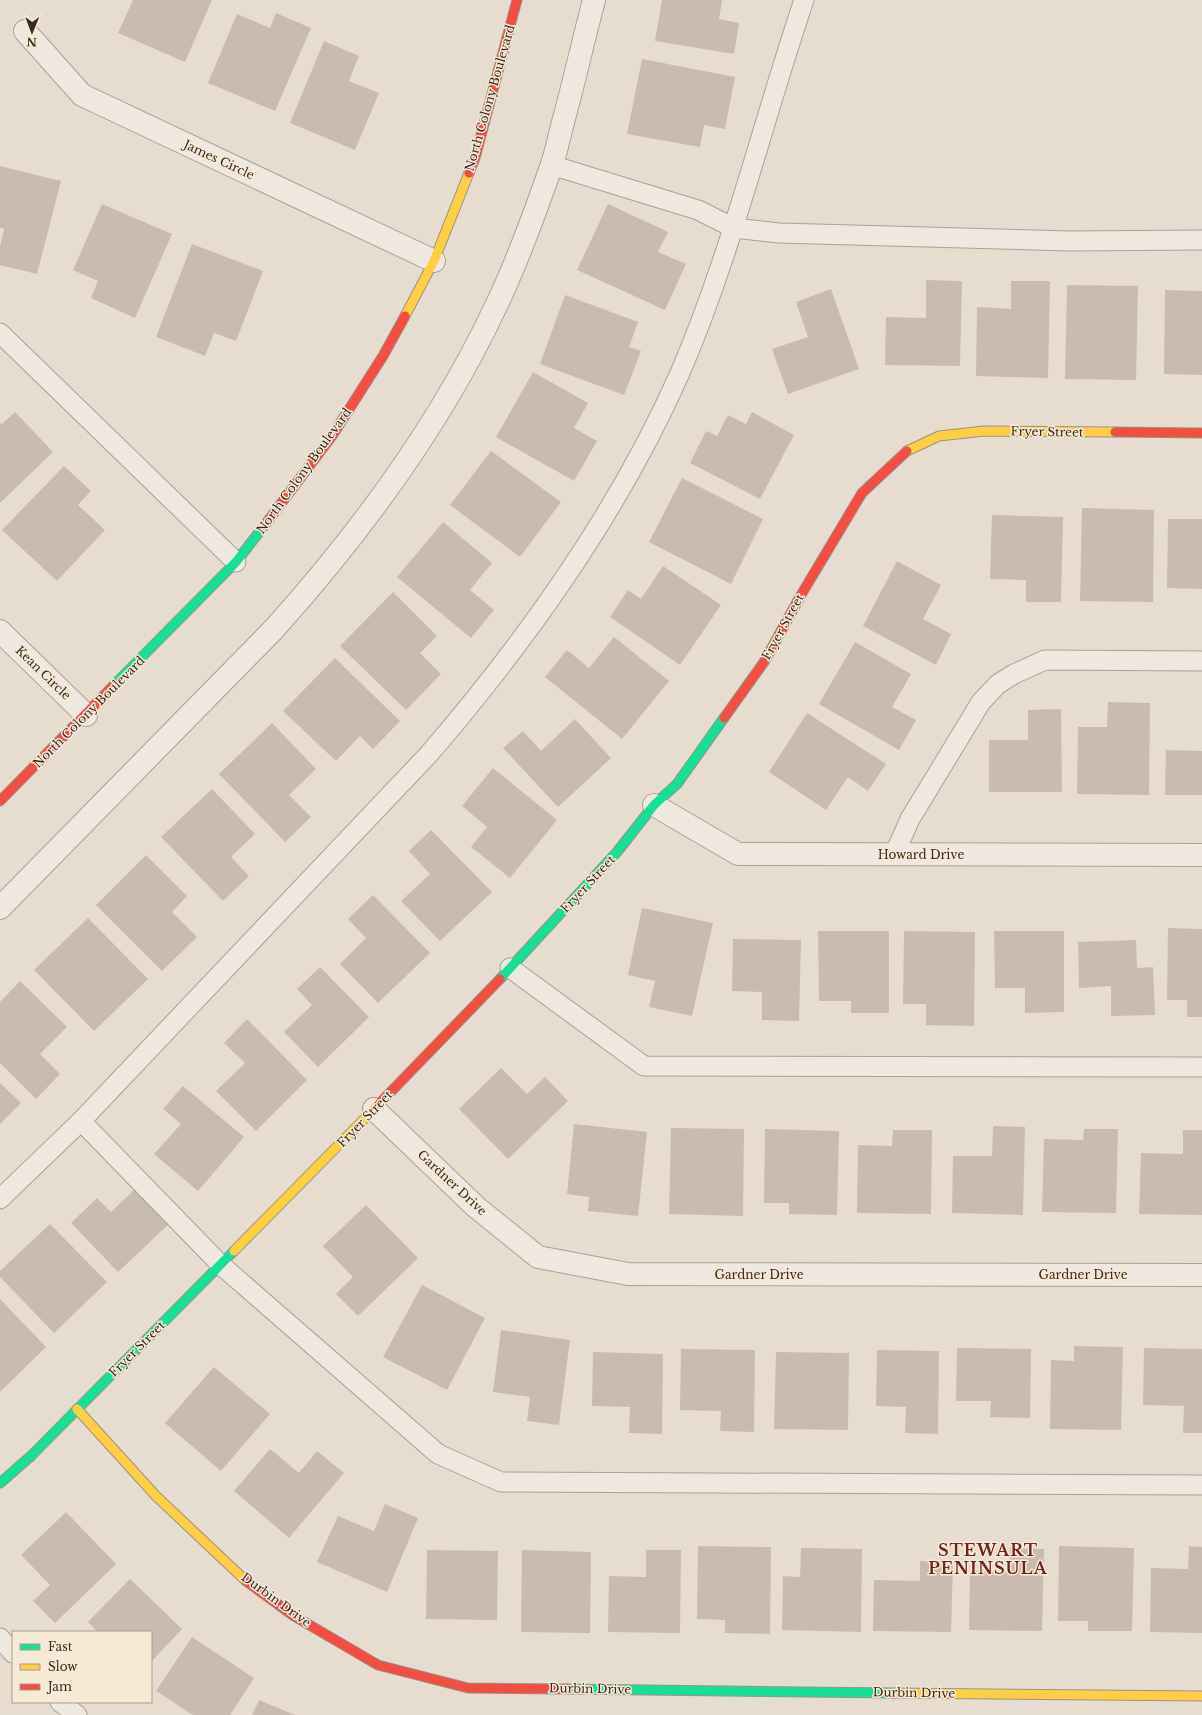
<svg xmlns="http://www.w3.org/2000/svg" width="1202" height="1715" font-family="'Libre Baskerville',serif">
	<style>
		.building { fill: #cabbb1 }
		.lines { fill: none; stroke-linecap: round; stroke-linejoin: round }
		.lane-casing { stroke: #aca298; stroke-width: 21 }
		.street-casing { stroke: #aca298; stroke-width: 24 }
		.fast-casing { stroke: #9b9288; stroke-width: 11 }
		.slow-casing { stroke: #9b9288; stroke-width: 11 }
		.jam-casing { stroke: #9b9288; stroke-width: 11 }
		.lane { stroke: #eee8e1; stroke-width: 19 }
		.street { stroke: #eee8e1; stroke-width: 22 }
		.fast { stroke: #16e098; stroke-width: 9 }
		.slow { stroke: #ffcf43; stroke-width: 9 }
		.jam { stroke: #f24e42; stroke-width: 9 }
		.labels { text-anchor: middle; stroke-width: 3; stroke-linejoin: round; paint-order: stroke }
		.street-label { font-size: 12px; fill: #3b2a1f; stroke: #f6e9d6 }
		.district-label { font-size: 16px; font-weight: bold; letter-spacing: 1px; fill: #69251e; stroke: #f6e9d6 }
	</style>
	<rect width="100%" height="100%" fill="#e6ddd0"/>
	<g class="building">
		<path d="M133 0H212L185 62 118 33Z"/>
		<path d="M662 0H722L719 19 739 23 734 54 655 41Z"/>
		<path d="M276 13 311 28 275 111 208 83 237 14 270 28Z"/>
		<path d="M324 41 359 56 349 81 379 93 355 150 290 123Z"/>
		<path d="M642 59 735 77 725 129 704 125 700 147 627 134Z"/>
		<path d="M0 166 61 181 37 274 0 265V247L4 229 0 228Z"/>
		<path d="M102 204 172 234 135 318 91 298 98 281 73 270Z"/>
		<path d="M608 204 668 232 658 252 686 264 665 310 577 270Z"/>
		<path d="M192 244 263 271 236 341 214 333 205 356 156 337Z"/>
		<path d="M926 280 962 281 960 366 885 365 886 317 926 318Z"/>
		<path d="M1011 281H1050L1048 378 976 376 977 307 1011 309Z"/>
		<path d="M1067 285 1138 286 1136 380 1065 379Z"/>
		<path d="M831 289 859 369 788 394 772 349 808 337 796 302Z"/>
		<path d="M1165 290 1202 291V375L1164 374Z"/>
		<path d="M565 295 638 322 629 347 641 351 624 395 540 364Z"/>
		<path d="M533 372 588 403 574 428 597 441 574 481 496 437Z"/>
		<path d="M15 412 53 452 0 503V423L2 424Z"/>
		<path d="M752 412 794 435 760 499 690 463 706 431 717 436 728 415 746 424Z"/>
		<path d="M491 451 561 502 520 557 450 505Z"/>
		<path d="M64 466 91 491 78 505 105 530 57 581 2 530Z"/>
		<path d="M682 478 763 519 731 584 649 542Z"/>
		<path d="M1082 508 1154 510 1153 602 1080 601Z"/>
		<path d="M992 515 1063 517 1061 602H1026V580L990 579Z"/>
		<path d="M1168 519H1202V589L1167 588Z"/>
		<path d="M443 522 492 563 470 590 494 610 471 638 397 577Z"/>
		<path d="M897 561 941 585 923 619 951 634 936 665 863 626Z"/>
		<path d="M663 566 721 605 680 665 610 617 628 590 641 599Z"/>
		<path d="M393 592 437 636 420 653 441 674 406 710 340 646Z"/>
		<path d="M614 637 669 681 622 739 545 677 567 650 589 668Z"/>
		<path d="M855 642 911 674 892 707 916 720 899 750 819 704Z"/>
		<path d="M335 658 400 721 373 749 360 736 336 761 283 711Z"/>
		<path d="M1108 702 1150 703 1149 795 1077 794 1078 727H1107Z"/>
		<path d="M1061 709 1062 792H989V740H1028V710Z"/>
		<path d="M807 713 886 764 868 791 848 777 826 810 769 772Z"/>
		<path d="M575 719 611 758 558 807 503 748 523 731 541 751Z"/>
		<path d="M272 723 316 769 289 795 311 817 285 842 219 774Z"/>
		<path d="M1166 750 1202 751V795H1165Z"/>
		<path d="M493 768 557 820 510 878 471 847 487 827 462 806Z"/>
		<path d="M212 789 255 834 231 857 249 876 223 901 161 837Z"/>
		<path d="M431 830 492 892 440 941 401 901 430 874 409 851Z"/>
		<path d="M146 855 187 896 172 912 197 937 162 971 96 905Z"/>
		<path d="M373 895 430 953 378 1003 340 964 366 938 348 919Z"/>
		<path d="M642 908 713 923 692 1016 649 1007 655 981 628 975Z"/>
		<path d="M88 918 148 979 94 1031 34 970Z"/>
		<path d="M1168 928 1202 929V1017H1187V1000H1167Z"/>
		<path d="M818 931H889V1013H851V1001H819Z"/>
		<path d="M904 931 975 932 974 1026 926 1025V1004H903Z"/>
		<path d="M994 931H1064V1012L1025 1013V988H995Z"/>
		<path d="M733 939 801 940 799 1021 762 1020V992L732 991Z"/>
		<path d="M1136 940 1137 968 1153 967 1155 1015 1111 1016V986L1079 988 1078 942Z"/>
		<path d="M320 967 369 1017 318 1067 284 1032 312 1005 297 989Z"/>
		<path d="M20 981 67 1027 40 1054 60 1074 36 1099 0 1063V1002Z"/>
		<path d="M247 1019 307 1080 256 1131 216 1091 245 1063 224 1043Z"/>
		<path d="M501 1068 527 1094 545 1077 568 1101 508 1159 459 1109Z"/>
		<path d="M0 1083 21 1103 0 1124Z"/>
		<path d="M183 1086 244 1137 198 1191 154 1154 181 1124 163 1109Z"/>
		<path d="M574 1124 647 1132 638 1216 588 1211 589 1197 567 1194Z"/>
		<path d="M993 1126 1025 1127 1023 1215 952 1213 953 1156H992Z"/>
		<path d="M671 1128 744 1129 743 1216 669 1214Z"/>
		<path d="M765 1129 839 1131 837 1215 789 1214V1203H764Z"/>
		<path d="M1084 1129H1118L1116 1213 1042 1212 1044 1139 1083 1140Z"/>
		<path d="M893 1130H932L931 1214 857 1213 858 1145 892 1146Z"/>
		<path d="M1183 1130H1202V1215L1139 1214 1141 1153 1183 1154Z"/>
		<path d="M136 1188 170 1223 118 1272 71 1223 97 1198 111 1212Z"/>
		<path d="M366 1205 418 1258 358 1316 336 1294 353 1277 323 1246Z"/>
		<path d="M50 1224 107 1282 54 1333 0 1277V1271Z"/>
		<path d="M422 1285 485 1318 447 1390 383 1357Z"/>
		<path d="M0 1299 46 1347 0 1392Z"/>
		<path d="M501 1330 570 1340 559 1425 527 1421 530 1397 493 1392Z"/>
		<path d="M1074 1346 1123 1347 1121 1430 1050 1429 1051 1360 1074 1361Z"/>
		<path d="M957 1348 1031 1349 1030 1418 990 1417 991 1401H956Z"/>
		<path d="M1144 1348 1202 1349V1433H1183L1184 1406 1143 1405Z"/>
		<path d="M681 1349 755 1350 754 1432 720 1431 721 1411 680 1410Z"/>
		<path d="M877 1350 939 1351 938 1434 905 1433 906 1407 876 1406Z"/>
		<path d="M593 1352 663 1354 662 1434 629 1433 630 1407 592 1406Z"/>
		<path d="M776 1352 849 1353 848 1430 774 1429Z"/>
		<path d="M214 1367 270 1414 221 1471 165 1423Z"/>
		<path d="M270 1449 299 1473 317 1451 344 1473 289 1538 234 1491Z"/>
		<path d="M385 1504 418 1518 387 1592 317 1562 338 1516 374 1531Z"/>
		<path d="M66 1512 116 1564 55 1623 33 1601 50 1585 21 1555Z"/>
		<path d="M698 1546 771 1547 770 1634 725 1633V1620L697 1619Z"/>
		<path d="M1059 1546 1134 1548 1132 1631H1088V1621H1058Z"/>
		<path d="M1189 1546 1202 1547V1633L1150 1632 1151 1568 1188 1569Z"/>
		<path d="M801 1548 862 1549 861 1632 782 1630 783 1576 800 1577Z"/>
		<path d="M1010 1548 1044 1549 1042 1631 969 1630 970 1571 1010 1572Z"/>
		<path d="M427 1550 498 1551 497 1620 426 1619Z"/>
		<path d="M522 1550 591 1552 590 1633 521 1632Z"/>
		<path d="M646 1550H681L680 1633 608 1632 609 1576 646 1577Z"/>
		<path d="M920 1561 953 1562 951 1632 873 1631 874 1580 920 1581Z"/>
		<path d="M130 1579 182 1629 151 1662V1632H98L88 1622Z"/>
		<path d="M192 1637 254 1678 230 1715H193L156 1691Z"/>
		<path d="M259 1700 295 1715H252Z"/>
	</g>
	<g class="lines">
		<defs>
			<g id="lane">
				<path d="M551 165 698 210 734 228 779 233 1070 241 1202 240"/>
				<path d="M0 333 236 562"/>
				<path d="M894 855 910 819 981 702 998 684 1014 674 1045 660 1202 661"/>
				<path d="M510 968 644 1066 1202 1067"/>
				<path d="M81 1121 221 1265 438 1454 501 1482 1202 1485"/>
				<path d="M0 1199 81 1121 429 754C528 639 618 513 680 373 732 252 762 124 804 0"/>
				<path d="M0 1638 13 1653"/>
				<path d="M60 1702 77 1715"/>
			</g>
			<g id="street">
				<path d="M25 31 82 95 434 261"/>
				<path d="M0 631 86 715"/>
				<path d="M654 805 738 854 1202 855"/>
				<path d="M0 908 274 629C362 531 441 424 497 304 518 260 535 213 551 167 557 150 560 132 565 115 575 77 584 38 594 0"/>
				<path d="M374 1109 476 1207 538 1257 628 1274 1202 1275"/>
			</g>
			<g id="fast">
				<path d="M115 684 236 562 264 526"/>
				<path d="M500 979 617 852 654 805 677 784 724 718"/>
				<path d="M0 1483 31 1456 234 1251"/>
				<path d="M567 1689 893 1693"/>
			</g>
			<g id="slow">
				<path d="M405 316 434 261 469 173"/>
				<path d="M907 451 939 436 984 431 1115 432"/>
				<path d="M234 1251 379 1104"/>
				<path d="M77 1409 156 1496 246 1581"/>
				<path d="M893 1693 1202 1696"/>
			</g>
			<g id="jam">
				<path d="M469 173 475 158 517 0"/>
				<path d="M1115 432 1202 433"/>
				<path d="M264 526 332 436 383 356 405 316"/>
				<path d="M724 718 764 662 801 595 862 493 907 451"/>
				<path d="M0 801 115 684"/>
				<path d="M379 1104 500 979"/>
				<path d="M246 1581 294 1616 378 1665 468 1688 567 1689"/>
			</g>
		</defs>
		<use href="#lane" class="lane-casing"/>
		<use href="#street" class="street-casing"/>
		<use href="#fast" class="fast-casing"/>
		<use href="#slow" class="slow-casing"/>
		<use href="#jam" class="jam-casing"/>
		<use href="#lane" class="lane"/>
		<use href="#street" class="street"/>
		<use href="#fast" class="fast"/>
		<use href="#slow" class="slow"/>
		<use href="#jam" class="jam"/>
	</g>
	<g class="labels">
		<g class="street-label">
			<text transform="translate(490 98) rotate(-74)" y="4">North Colony Boulevard</text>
			<text transform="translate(219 160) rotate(25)" y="4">James Circle</text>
			<text transform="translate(1047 432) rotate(1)" y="4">Fryer Street</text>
			<text transform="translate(304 471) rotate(-54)" y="4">North Colony Boulevard</text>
			<text transform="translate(783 627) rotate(-61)" y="4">Fryer Street</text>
			<text transform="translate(43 673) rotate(44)" y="4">Kean Circle</text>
			<text transform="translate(89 712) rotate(-45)" y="4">North Colony Boulevard</text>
			<text x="921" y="859">Howard Drive</text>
			<text transform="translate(588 884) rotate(-47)" y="4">Fryer Street</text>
			<text transform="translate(365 1119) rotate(-46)" y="4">Fryer Street</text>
			<text transform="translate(452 1183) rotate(43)" y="4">Gardner Drive</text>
			<text x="759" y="1279">Gardner Drive</text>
			<text x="1083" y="1279">Gardner Drive</text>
			<text transform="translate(137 1349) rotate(-45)" y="4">Fryer Street</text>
			<text transform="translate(276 1600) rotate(36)" y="4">Durbin Drive</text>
			<text transform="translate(590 1689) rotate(1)" y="4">Durbin Drive</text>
			<text transform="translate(914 1693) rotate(1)" y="4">Durbin Drive</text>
		</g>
		<g class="district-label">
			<text x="988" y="1556">STEWART<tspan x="988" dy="18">PENINSULA</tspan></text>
		</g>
	</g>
	<rect x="12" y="1631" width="140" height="72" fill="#f6e9d6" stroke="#ab9d8d"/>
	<rect x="20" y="1644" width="20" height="6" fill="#16e098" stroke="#ab9d8d"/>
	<text x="48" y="1651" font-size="12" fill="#3b2a1f">Fast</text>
	<rect x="20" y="1664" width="20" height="6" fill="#ffcf43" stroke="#ab9d8d"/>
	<text x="48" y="1671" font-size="12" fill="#3b2a1f">Slow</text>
	<rect x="20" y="1684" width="20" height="6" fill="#f24e42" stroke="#ab9d8d"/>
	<text x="48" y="1691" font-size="12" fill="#3b2a1f">Jam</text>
	<g transform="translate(32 32) rotate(181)" stroke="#f6e9d6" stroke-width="3" paint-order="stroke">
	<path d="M0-3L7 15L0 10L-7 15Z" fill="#3b2a1f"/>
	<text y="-6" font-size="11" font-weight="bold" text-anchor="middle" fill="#3b2a1f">N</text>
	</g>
</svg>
